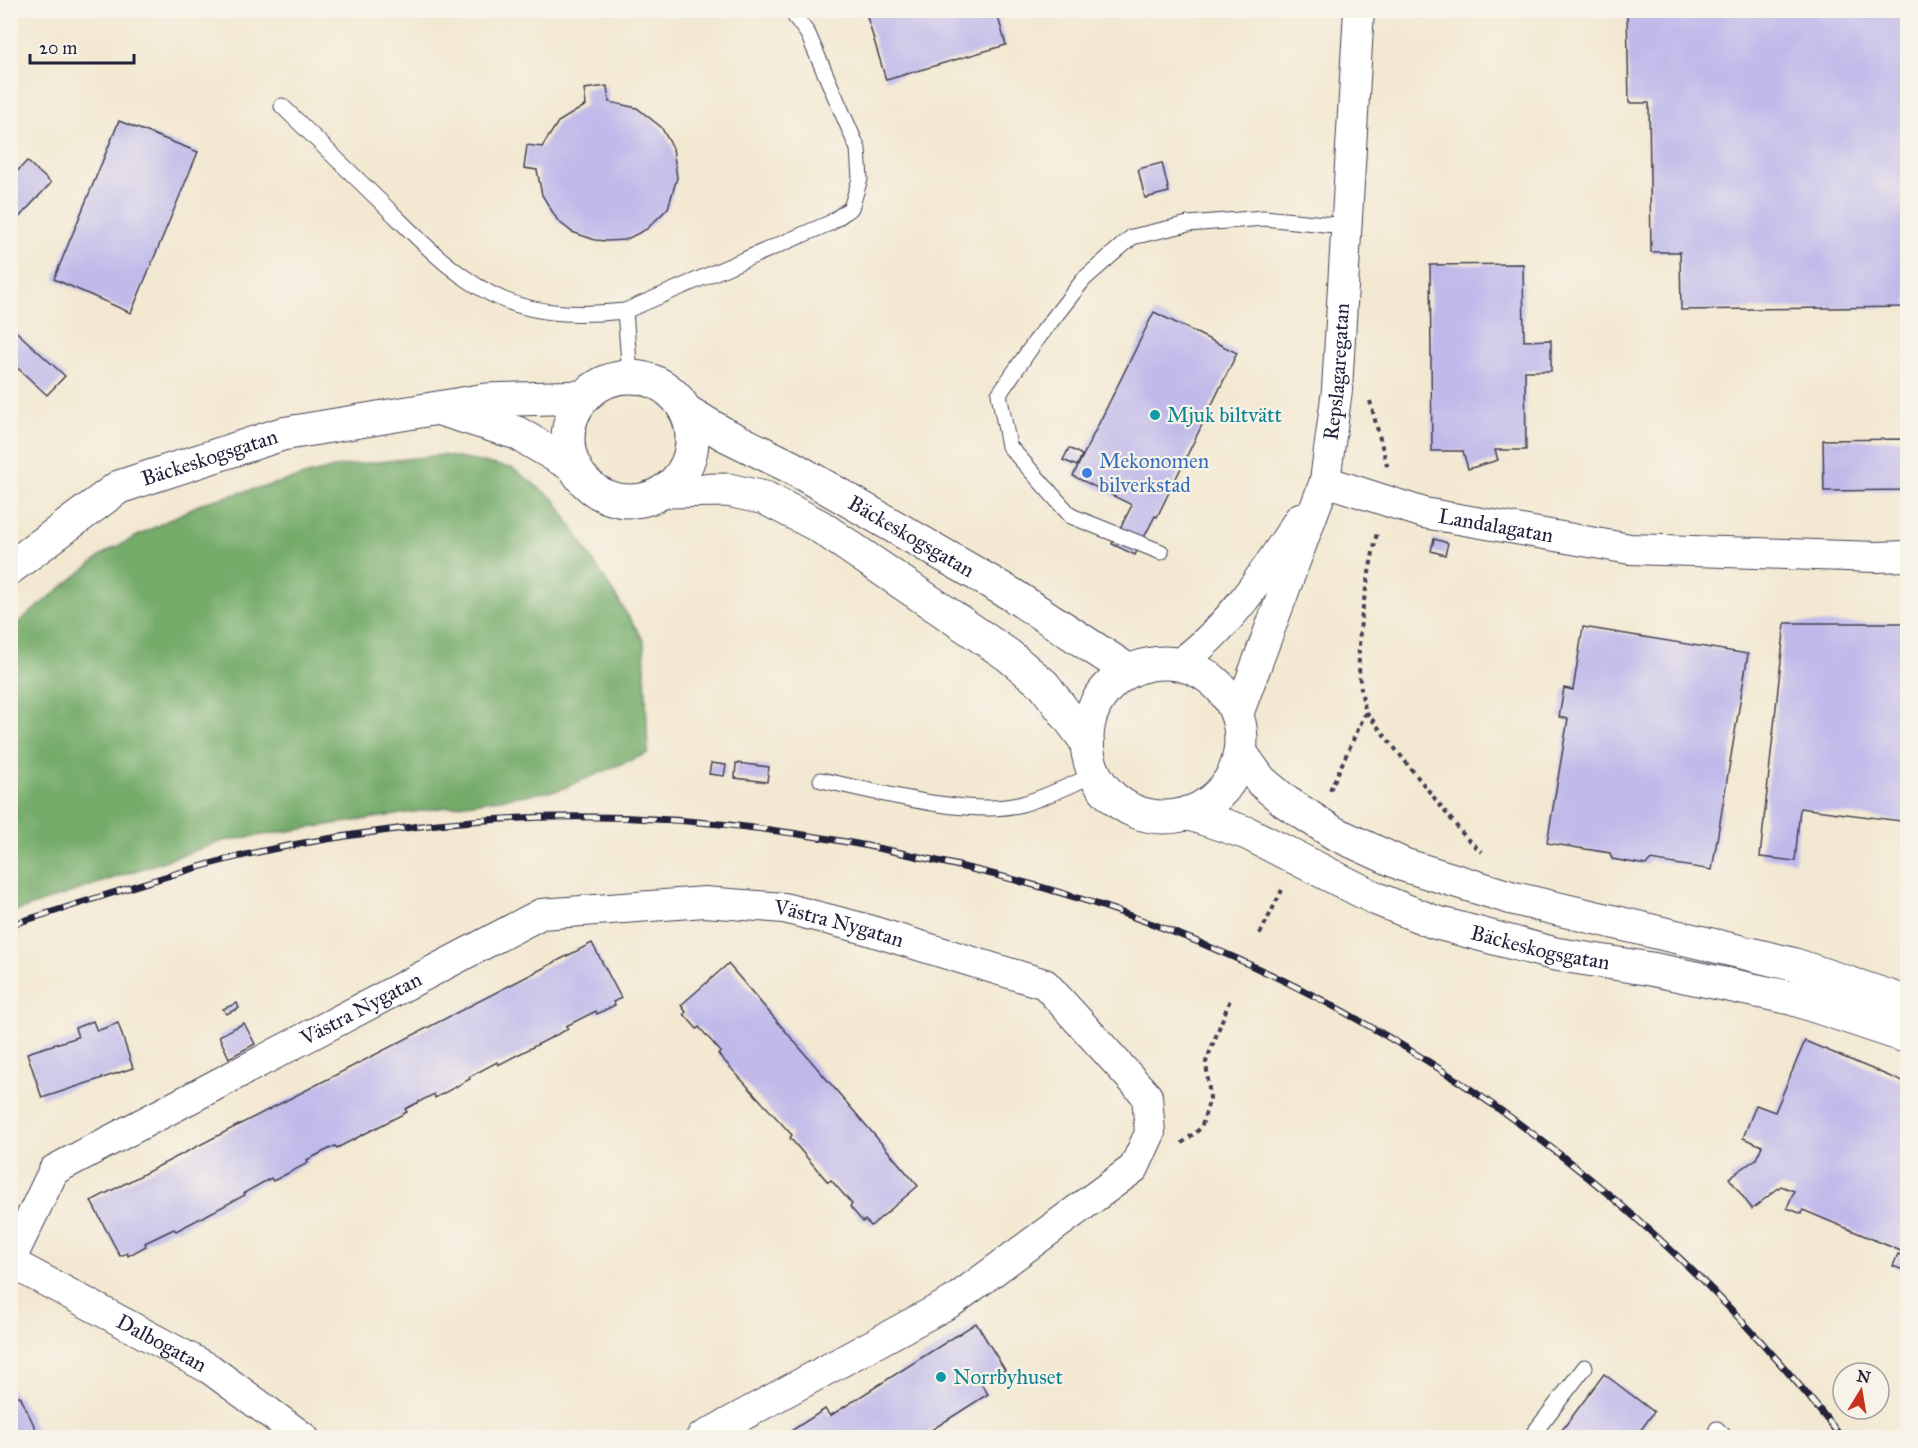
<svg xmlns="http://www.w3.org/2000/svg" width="1918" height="1448" font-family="'IM FELL Great Primer',serif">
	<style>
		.forest { fill: #76ac6a; stroke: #4c6752; stroke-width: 1.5 }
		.building { fill: #c0b9ea }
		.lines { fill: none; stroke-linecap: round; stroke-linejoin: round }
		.service-casing { stroke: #414052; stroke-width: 17 }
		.minor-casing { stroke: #414052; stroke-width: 32 }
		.secondary-casing { stroke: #414052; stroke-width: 35 }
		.path { stroke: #414052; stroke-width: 4; stroke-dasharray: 4.5 4.5; stroke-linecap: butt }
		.service { stroke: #fff; stroke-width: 15 }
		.minor { stroke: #fff; stroke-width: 30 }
		.secondary { stroke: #fff; stroke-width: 33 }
		.rail-casing { stroke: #22223b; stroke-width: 7 }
		.rail { stroke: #f7f3e8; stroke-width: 4.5; stroke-dasharray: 14; stroke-linecap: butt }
		.culture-dot { fill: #0f9aa8; stroke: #f7f3e8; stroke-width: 2 }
		.shop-dot { fill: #3f7fe0; stroke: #f7f3e8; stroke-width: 2 }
		.labels { text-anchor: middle; stroke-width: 4.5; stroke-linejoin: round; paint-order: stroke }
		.street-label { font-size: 21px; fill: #22223b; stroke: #f7f3e8 }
		.culture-label { font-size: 21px; fill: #0d838f; stroke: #f7f3e8; text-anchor: start }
		.shop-label { font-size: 21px; fill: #366cbe; stroke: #f7f3e8; text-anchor: start }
	</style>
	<rect width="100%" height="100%" fill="#f7f3e8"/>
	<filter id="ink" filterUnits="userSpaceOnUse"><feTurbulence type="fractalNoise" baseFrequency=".0167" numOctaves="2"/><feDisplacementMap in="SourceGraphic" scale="12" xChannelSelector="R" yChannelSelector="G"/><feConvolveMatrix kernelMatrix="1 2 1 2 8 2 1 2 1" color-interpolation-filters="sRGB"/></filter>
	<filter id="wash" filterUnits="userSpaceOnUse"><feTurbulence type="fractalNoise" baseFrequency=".008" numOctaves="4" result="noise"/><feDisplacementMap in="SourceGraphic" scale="24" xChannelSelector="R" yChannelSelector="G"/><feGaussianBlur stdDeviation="1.35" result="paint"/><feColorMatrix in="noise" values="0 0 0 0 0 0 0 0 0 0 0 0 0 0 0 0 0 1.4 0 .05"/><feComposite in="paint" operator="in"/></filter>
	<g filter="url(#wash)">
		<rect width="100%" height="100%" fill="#f3e8d1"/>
		<path class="forest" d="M442 455 512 468 554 499 644 641 648 753 559 790 223 841 11 913V628L106 552 202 503 341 466Z"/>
		<g id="blocks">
			<g class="building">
				<path d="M865 10H996L1006 45 886 80Z"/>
				<path d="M1627 10H1908V307L1681 310 1680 252H1651L1649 103H1629Z"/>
				<path d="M607 86 609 102 637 108 661 127 673 148 677 178 668 208 647 229 625 240 607 241 595 240 572 232 558 221 542 195 537 170 524 168 527 145 542 147 558 122 586 105 584 89Z"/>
				<path d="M119 121 198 152 131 313 54 279Z"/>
				<path d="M27 161 51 183 10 227V179Z"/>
				<path d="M1162 163 1169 192 1145 198 1138 169Z"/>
				<path d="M1523 264 1524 341 1551 340V371H1525L1526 450H1495L1498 460 1468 469 1463 451H1432L1430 265Z"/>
				<path d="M1154 312 1237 353 1157 517 1155 516 1135 555 1112 544 1132 505 1073 476Z"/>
				<path d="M10 326 65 376 47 395 10 361Z"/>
				<path d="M1908 439V490L1824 491 1823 440Z"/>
				<path d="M1069 448 1082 455 1077 466 1063 460Z"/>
				<path d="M1434 539 1448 543 1445 555 1431 551Z"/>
				<path d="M1785 623H1908V822L1800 808 1795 861 1760 857Z"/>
				<path d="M1583 627 1748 654 1712 870 1650 860 1646 865 1612 859 1610 853 1547 843 1568 719 1559 717 1564 688 1573 690Z"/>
				<path d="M711 763 726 765 724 776 709 774Z"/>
				<path d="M736 763 769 767 767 782 735 778Z"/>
				<path d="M592 943 621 998 613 1002 615 1005 597 1014 596 1011 566 1026 568 1029 498 1065 497 1062 469 1077 470 1079 435 1098 434 1094 405 1109 407 1112 337 1148 335 1146 307 1160 308 1163 273 1181 271 1178 244 1193 245 1195 176 1231 174 1229 145 1243 146 1246 128 1256 127 1253 120 1256 91 1201Z"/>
				<path d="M728 964 918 1186 871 1226 865 1220 863 1222 850 1207 852 1204 831 1180 828 1182 790 1138 792 1135 718 1054 721 1052 699 1027 697 1029 684 1014 686 1012 681 1005Z"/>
				<path d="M237 1003 239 1008 226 1014 223 1009Z"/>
				<path d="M93 1021 97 1031 118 1023 133 1068 42 1098 27 1053 78 1037 75 1028Z"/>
				<path d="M244 1023 255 1044 229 1058 219 1036Z"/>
				<path d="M1805 1041 1908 1084V1254L1803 1210 1802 1214 1787 1208 1794 1191 1781 1186 1752 1209 1729 1178 1756 1159 1762 1146 1743 1138 1756 1105 1775 1112Z"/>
				<path d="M1898 1254 1908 1258V1272L1893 1266Z"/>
				<path d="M976 1323 1005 1370 981 1384 988 1394 919 1438H796L791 1431 825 1409 830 1416Z"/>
				<path d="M1604 1374 1654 1412 1635 1438H1556Z"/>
				<path d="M10 1386 16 1396H20L40 1438H10Z"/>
			</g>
		</g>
	</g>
	<g filter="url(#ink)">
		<use href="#blocks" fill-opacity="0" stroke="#414052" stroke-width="1.5"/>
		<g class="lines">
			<defs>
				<g id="service">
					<path d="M282 106C315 138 349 171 383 204 420 240 455 279 504 300 543 316 584 315 625 311L630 376"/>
					<path d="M625 311 830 223 851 208 860 179 858 149 808 34 790 10"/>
					<path d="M1161 552 1071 516 1009 446 999 394 1035 342 1084 279 1132 237 1188 224 1264 218 1345 226"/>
					<path d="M821 780C874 791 971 818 1022 804 1047 797 1071 785 1095 774"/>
					<path d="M1717 1429 1726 1438"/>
					<path d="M1530 1438 1585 1367"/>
				</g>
				<g id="minor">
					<path id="s1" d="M1325 481 1424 513 1630 549 1876 557 1908 556"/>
					<path d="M1178 665C1231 626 1265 572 1300 518"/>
					<path id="s2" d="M1237 717 1325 481 1337 390 1359 10"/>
					<path id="s3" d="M10 1261 54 1170 541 914 705 902 784 908 862 928 1045 984 1147 1096 1150 1133 1134 1168 953 1301 701 1438"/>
					<path id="s4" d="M10 1262 210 1369 304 1438"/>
				</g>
				<g id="secondary">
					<circle cx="630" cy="439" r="62"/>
					<path d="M443 410 517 433 575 467"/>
					<path id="s5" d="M686 411 724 434 791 467 1011 594 1129 671"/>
					<path d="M664 491 728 490 765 498 819 526 1008 655 1044 685 1087 742"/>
					<path id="s6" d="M10 568 119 487 282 434 486 400 584 397"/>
					<circle cx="1164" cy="740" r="77"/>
					<path d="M1240 752 1261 781 1286 802 1334 833 1404 865 1512 898 1792 964 1908 1003"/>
					<path id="s7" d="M1187 813 1247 833 1377 899 1434 922 1555 954 1651 969 1791 998 1908 1037"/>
				</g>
			</defs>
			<use href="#service" class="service-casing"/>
			<use href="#minor" class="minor-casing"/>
			<use href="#secondary" class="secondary-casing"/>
			<g class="path">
				<path d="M1370 401 1388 469"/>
				<path d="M1366 712 1466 838 1482 852"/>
				<path d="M1330 790 1366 712C1349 652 1366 591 1377 532"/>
				<path d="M1260 934 1282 890"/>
				<path d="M1182 1143 1201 1128 1210 1098 1206 1062 1231 997"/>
			</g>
			<use href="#service" class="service"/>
			<use href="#minor" class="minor"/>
			<use href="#secondary" class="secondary"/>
			<defs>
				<path id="rail" d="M10 925C76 905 141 883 206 865 281 844 361 833 438 824 591 808 747 820 897 852 970 868 1043 885 1114 910 1403 1010 1655 1198 1842 1438"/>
			</defs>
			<use href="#rail" class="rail-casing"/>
			<use href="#rail" class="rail"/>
		</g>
	</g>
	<g class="culture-dot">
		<circle cx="1155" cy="415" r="6"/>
		<circle cx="941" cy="1377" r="6"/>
	</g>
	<circle class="shop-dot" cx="1087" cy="473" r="6"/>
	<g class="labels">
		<g class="street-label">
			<text dy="7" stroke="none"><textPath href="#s2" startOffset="362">Repslagaregatan</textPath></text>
			<text dy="7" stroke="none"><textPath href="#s6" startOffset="231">Bäckeskogsgatan</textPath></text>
			<text dy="7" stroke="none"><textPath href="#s1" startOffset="177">Landalagatan</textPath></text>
			<text dy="7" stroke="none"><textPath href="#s5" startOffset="258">Bäckeskogsgatan</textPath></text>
			<text dy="7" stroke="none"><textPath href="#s3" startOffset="952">Västra Nygatan</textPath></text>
			<text dy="7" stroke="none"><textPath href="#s7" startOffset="380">Bäckeskogsgatan</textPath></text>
			<text dy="7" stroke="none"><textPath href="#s3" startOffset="448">Västra Nygatan</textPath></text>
			<text dy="7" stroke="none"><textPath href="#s4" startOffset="172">Dalbogatan</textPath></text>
		</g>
		<g class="culture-label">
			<text x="1167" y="422">Mjuk biltvätt</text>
			<text x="953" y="1384">Norrbyhuset</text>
		</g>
		<g class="shop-label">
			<text x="1099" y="468">Mekonomen<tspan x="1099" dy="24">bilverkstad</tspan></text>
		</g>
	</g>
	<rect width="1918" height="1448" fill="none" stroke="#f7f3e8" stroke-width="36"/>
	<g transform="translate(1861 1391) rotate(11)"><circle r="28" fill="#f7f3e8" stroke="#a29fa3" stroke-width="1.5"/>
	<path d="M0-4.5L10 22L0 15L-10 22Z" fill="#c8321e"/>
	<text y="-9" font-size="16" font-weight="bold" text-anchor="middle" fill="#22223b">N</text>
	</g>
	<path d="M30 54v9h104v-9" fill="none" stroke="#22223b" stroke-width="3"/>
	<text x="39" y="54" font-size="18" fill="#22223b" stroke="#f7f3e8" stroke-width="4.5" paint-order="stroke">20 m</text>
</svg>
